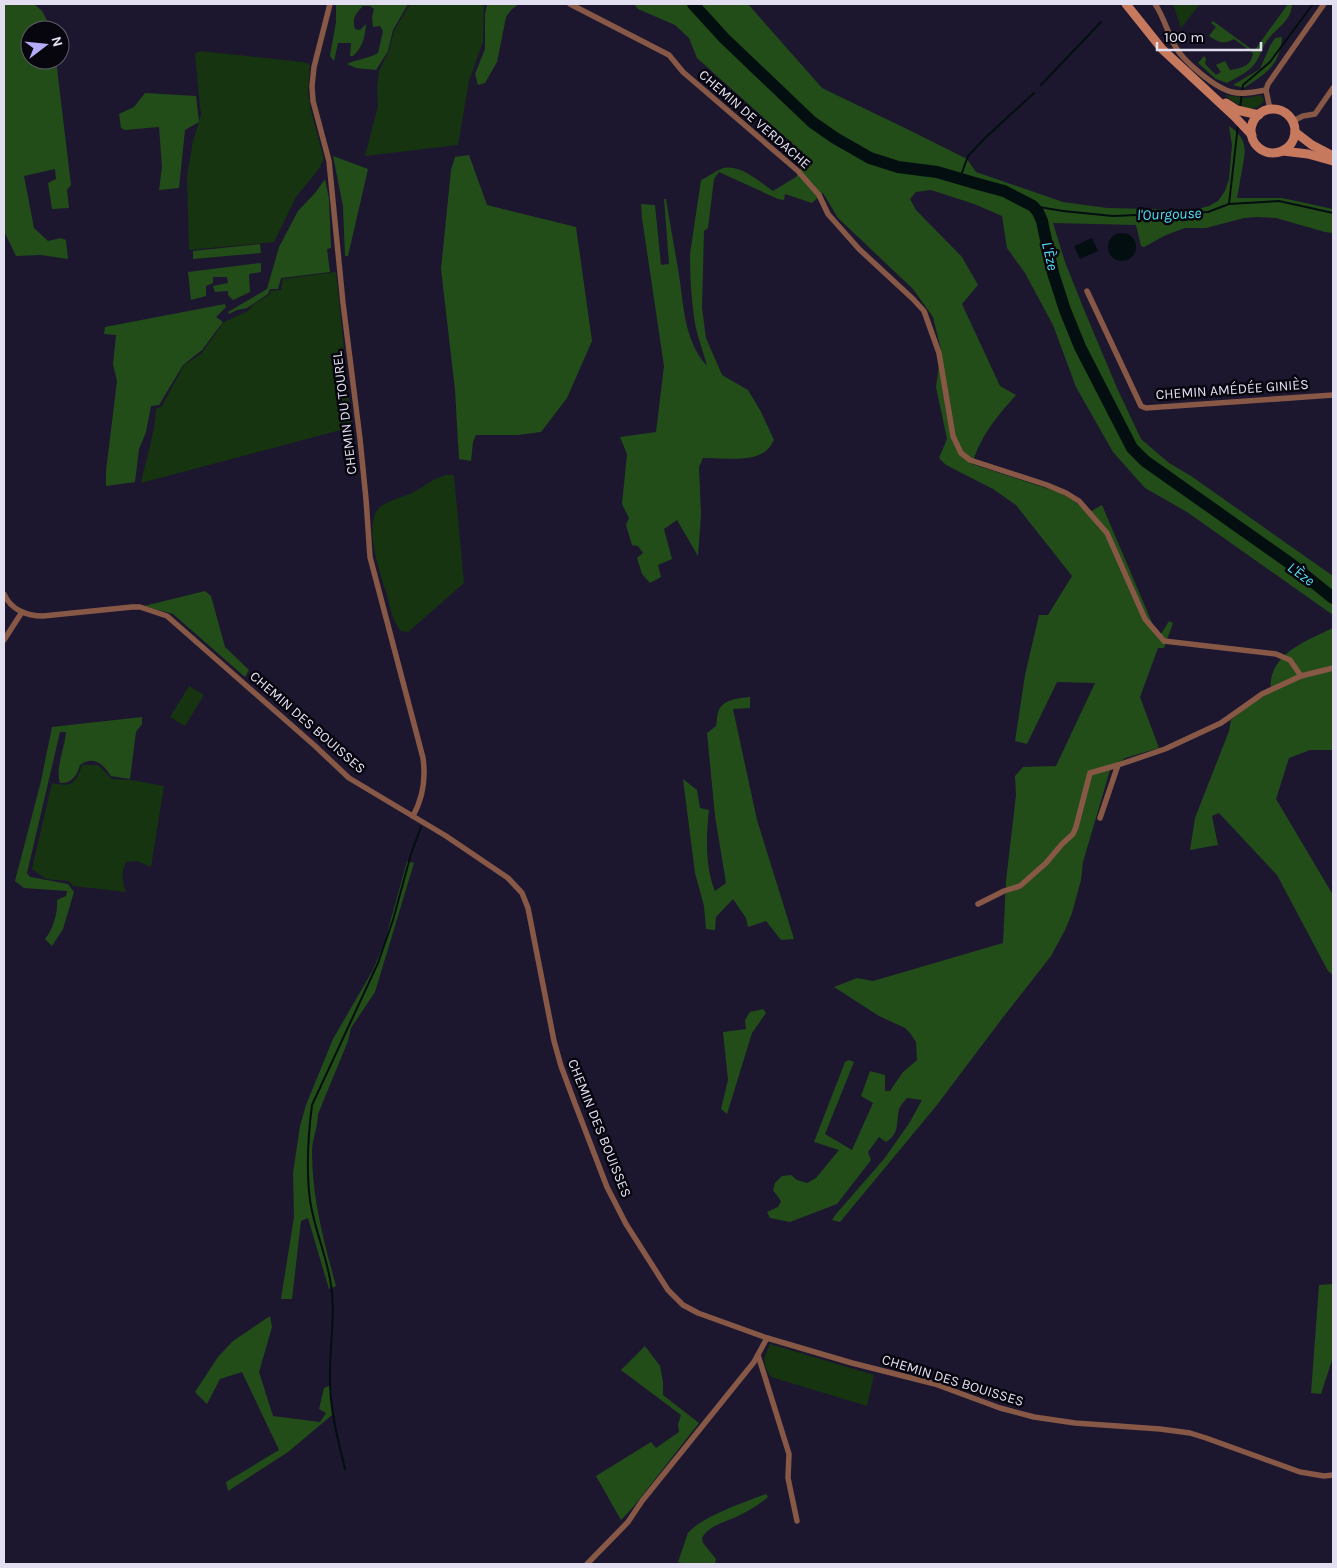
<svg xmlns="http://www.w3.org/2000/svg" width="1337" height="1568" font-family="Karla,sans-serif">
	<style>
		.green { fill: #163410 }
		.forest { fill: #224d19 }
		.water { fill: #030e10 }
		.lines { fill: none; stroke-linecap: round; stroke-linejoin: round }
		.stream { stroke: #030e10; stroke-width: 2 }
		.river { stroke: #030e10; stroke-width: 12 }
		.minor { stroke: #885847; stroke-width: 5.5 }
		.secondary { stroke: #c7795e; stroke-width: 9 }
		.labels { text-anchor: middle; stroke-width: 5; stroke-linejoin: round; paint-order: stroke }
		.street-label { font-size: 14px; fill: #e1dff0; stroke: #07050e }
		.water-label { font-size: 15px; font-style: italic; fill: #50e1f6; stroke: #07050e }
	</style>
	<rect width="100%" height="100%" fill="#1c172f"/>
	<g class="green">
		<path d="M410 4H484L483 41 469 81 458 145 365 156 378 106 377 87 379 71 389 51 394 31Z"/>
		<path d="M1173 4H1200L1181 28Z"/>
		<path d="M200 51 303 62 310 64 308 92 311 111 324 159 318 170 296 197 274 242 189 250 187 176 193 141 201 115 195 54Z"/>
		<path d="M1225 95 1247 98 1261 95 1264 100C1256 117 1234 104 1225 95Z"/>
		<path d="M336 272 352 427 141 483C146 458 155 434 156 409L162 406 184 365 201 354 224 322 248 311 254 304 270 294 271 291 281 290 283 279Z"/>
		<path d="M446 475H454L464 583 408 632 401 631C391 620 390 603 385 589 379 570 363 522 380 507 387 501 403 497 412 493 424 487 433 478 446 475Z"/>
		<path d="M189 686 204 695 185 726 170 717Z"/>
		<path d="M82 765H98L112 779 131 780 164 786 151 867 137 861 126 862C121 872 122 882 126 892L73 886 69 881 46 879 32 869 52 783C72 788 76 783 82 765Z"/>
		<path d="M770 1344 874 1375 867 1406 771 1377C762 1362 763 1360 770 1344Z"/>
	</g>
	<g class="forest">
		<path d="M4 4H34L42 11 52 30H30V60H56L71 185 67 190 69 208 52 209 48 183 56 179 55 169 24 176 34 228 48 241 61 238 66 240 68 259 41 255 16 256 4 231Z"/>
		<path d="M336 4H408L393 30 388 51 376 70 356 68 347 64C357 59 368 59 378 53L383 31 380 26 373 27 372 17 374 9 370 6H363C355 14 352 18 355 29L360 30 366 24C365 37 363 47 353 56H350L351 43H338L334 61 330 56 336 22Z"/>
		<path d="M487 4H519L511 10 506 17 497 62 485 83 478 85 475 74 485 49V15Z"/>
		<path d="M634 4H748L822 88 913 132 967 159 976 172 1063 202 1107 208 1194 210 1209 206 1218 201 1225 191 1229 179 1232 145 1229 126C1248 139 1246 150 1242 170 1240 180 1239 189 1237 198H1282L1333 209V233L1325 232 1276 218 1257 217 1244 218 1206 228H1185L1166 235 1144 247 1141 246 1136 225 1053 223 1065 262 1085 312 1117 388 1141 439 1169 463 1191 476 1333 576V615L1187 512 1145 488 1113 452 1076 387 1053 325 1025 273 1007 248 1002 216 974 204 931 190 916 192 910 199 916 210 962 257 978 285 962 304 1000 386 1016 395C997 416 980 437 972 464L1058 492 1073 500 1088 513 1102 505 1153 625 1161 634 1169 621 1173 623 1164 648H1158L1140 697 1159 748 1125 758 1110 770 1083 862 1081 880 1072 913 1065 930 1051 956 1004 1016 937 1105 840 1222 832 1220 836 1214 884 1159 910 1122 922 1100 907 1098C904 1101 901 1105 899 1109 896 1122 900 1134 886 1142L879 1137 868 1152 871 1160 837 1204 790 1222 770 1218 767 1212 778 1207 781 1201 773 1190 775 1183 782 1176 791 1175 797 1180 807 1183 816 1178 839 1150 814 1142 845 1062 849 1060 854 1062 825 1134 852 1150 873 1103 861 1096 870 1071 885 1075V1091H890L903 1072 917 1060 916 1042 910 1033 905 1028 879 1016 834 987 857 978 873 981 1003 943 1006 881 1016 795 1015 776 1023 767 1056 766 1095 683 1057 682 1027 744 1015 741 1025 675 1039 615H1048L1072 576 1016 505 993 489 946 465 939 458 947 439 936 387 941 350 933 317 913 289 838 218 823 193 812 203 785 194 784 200 778 199 719 172 714 179 708 228 704 231 702 308 706 338 722 375 748 390 760 410 774 440C772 443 770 447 768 449 753 464 721 457 703 458L699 467 701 515 698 556 677 520 664 529 672 559 658 565 661 577 650 583 642 574 637 558 643 553 638 546 632 545 626 525 629 518 622 504 627 454 620 437 656 432 664 366 642 218 641 204 655 205 661 265 669 264 664 199H666C670 224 675 250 679 275 684 307 684 340 707 366 703 350 696 334 694 317 691 296 690 274 690 254L701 180C708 177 714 172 721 169 738 162 760 182 773 191L796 177 803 164 802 152 697 58 689 38 675 25 638 9Z"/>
		<path d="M1288 4H1292C1291 21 1279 26 1269 38 1262 46 1260 58 1253 66 1246 73 1236 78 1227 83L1216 79 1198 63 1204 56 1206 59 1205 64 1216 75 1221 72 1216 65 1225 61 1230 70C1241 68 1251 67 1253 53L1234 39C1223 45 1218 42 1209 36L1216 27 1211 23 1213 21 1254 51Z"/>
		<path d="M1282 37C1280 66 1266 73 1244 88L1233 85 1260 69 1270 46 1275 38Z"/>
		<path d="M145 93 196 96 199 122 185 130 179 188 159 190 162 167 159 127 125 130 121 128 119 114 134 107Z"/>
		<path d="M469 155 487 205 576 227 592 341 567 398 541 432 518 435H476L473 442 471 461 459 459 455 390 441 269 451 170 455 157Z"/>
		<path d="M333 156 368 169 348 256H345L343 206Z"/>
		<path d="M325 179 329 199 331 248 327 249 330 272 281 278 278 289H270L268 294 247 308 237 310 229 314 228 312 267 289 279 247 298 211 316 192Z"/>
		<path d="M260 244 261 253 193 259V251Z"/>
		<path d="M261 263V272L249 274 250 292 233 300 228 295V291L215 292 213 286 228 283 227 277H213V283L206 286V296L191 300 188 272Z"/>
		<path d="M225 304 226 307 216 317 223 322 202 350 183 365 159 405 151 406 146 432 139 449 135 482 106 486V471L117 381 113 364 116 335 104 334 105 327Z"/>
		<path d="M205 591 211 596 225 647 249 670 245 677 173 614 144 606Z"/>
		<path d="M1333 628V750H1310L1289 758 1276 799 1333 895V975L1328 971 1277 875 1219 813 1212 816 1218 845 1190 850 1195 818 1229 731 1231 720 1251 704 1271 692C1266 655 1306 641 1333 628Z"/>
		<path d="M750 697V708L733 709 757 820 794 939 781 940 766 921 748 927 746 918 733 899 716 917 715 930 706 929 704 906 695 873 683 779 697 790 700 808 709 810C706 836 705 867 715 891L726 883 715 816 707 733 716 726C717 721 717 714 719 710 724 699 740 698 750 697Z"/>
		<path d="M142 717V724L136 732 130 779 111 776C103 764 94 755 80 765 77 775 72 784 60 783 55 769 65 747 66 732H60L27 873 30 877 68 884 74 892 63 929 52 946 45 939C53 929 58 913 57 900L66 896 67 891 24 888 15 881 41 781 52 727Z"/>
		<path d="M407 861 414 863 375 992 351 1028 348 1041 318 1114C318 1127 312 1139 312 1152 312 1198 324 1242 336 1286L329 1289 308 1218 301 1221 292 1299H281L294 1217 293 1173 300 1126 306 1105 333 1039 373 970 385 941Z"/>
		<path d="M763 1009 766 1013 752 1033 727 1114 721 1109 728 1080 723 1032 746 1029 745 1020 750 1012Z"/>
		<path d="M1333 1284 1332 1360 1321 1394 1311 1393 1319 1285Z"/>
		<path d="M270 1316 272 1327 259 1372 273 1416 320 1422 326 1413 319 1409 324 1388 331 1385 332 1415 288 1452 228 1491 226 1482 279 1450 242 1372 220 1379 207 1404 195 1392 218 1357 233 1341Z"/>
		<path d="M645 1346 660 1366 663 1382V1395L699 1423 634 1506 621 1520 596 1476 651 1442 656 1448 679 1432 678 1424 681 1415 621 1370Z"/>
		<path d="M766 1494 768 1497C759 1505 749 1511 738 1516 726 1522 709 1525 702 1538L703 1543 716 1559 715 1564H686L678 1562 688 1533C701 1517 747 1501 766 1494Z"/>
	</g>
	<g class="water">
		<circle cx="1122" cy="247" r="14"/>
		<path d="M1092 238 1098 251 1080 259 1074 246Z"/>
	</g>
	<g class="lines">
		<g class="stream">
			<path d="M1041 85 1101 22"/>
			<path d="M1240 108 1243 85 1270 62 1313 4"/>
			<path d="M960 178 968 156 984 139 1034 93"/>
			<path d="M1229 204 1238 125"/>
			<path d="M1033 206 1063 211 1113 216 1208 212 1229 204 1279 201 1333 213"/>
			<path d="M345 1469C338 1440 330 1410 330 1380 329 1348 336 1316 331 1285 327 1256 314 1229 310 1200 306 1169 308 1136 312 1105L378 963 393 920 411 854 421 827"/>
		</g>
		<path class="river" d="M693 4 724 38 812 122 835 138 870 158 898 167 937 172 978 184 1004 191 1033 206 1038 212 1042 221 1053 273 1065 310 1080 347 1132 448 1145 461 1291 564 1333 598"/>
		<g class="minor">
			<path d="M330 4 314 67 312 86 313 101 329 161 343 303 360 439 366 499 370 557 423 758C426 779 423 798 413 816"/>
			<path d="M570 4 669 55 683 72 798 171 819 195 828 214 859 249 913 299 924 311 939 353 953 436 961 453 970 460 1047 485 1066 493 1079 501 1107 533 1145 619 1164 641 1276 654 1290 660 1301 676"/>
			<path d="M1155 4C1164 17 1167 32 1175 46 1183 61 1215 88 1232 92 1243 95 1255 92 1266 90"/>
			<path d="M1270 109 1266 90 1268 84 1324 4"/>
			<path d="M1293 121 1303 116 1315 114 1333 88"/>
			<path d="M1087 291 1141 406 1146 408 1333 395"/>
			<path d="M4 594C11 610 27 616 43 616L132 607H140L167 616 314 745 349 778 446 836 508 878 522 893 528 908 554 1041 561 1066 574 1101 607 1187 626 1224 668 1290 683 1305 698 1313 767 1338 852 1363 935 1384 1000 1408 1034 1417 1075 1423 1160 1429 1190 1433 1206 1438 1300 1472 1324 1476 1333 1475"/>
			<path d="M4 640 22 612"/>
			<path d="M1100 818 1118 765 1165 749 1221 723 1262 694 1301 676 1333 668"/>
			<path d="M978 904 1004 891 1020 886 1046 863 1062 844 1073 834 1076 827 1090 773 1118 765"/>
			<path d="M758 1355 789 1454 788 1478 797 1521"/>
			<path d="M587 1564 628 1522 642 1501 754 1362 767 1338"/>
		</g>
		<g class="secondary">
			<path d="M1126 4 1162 49 1234 116 1252 135"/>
			<path d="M1226 103 1237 110 1259 115"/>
			<circle cx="1273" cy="131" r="22"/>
			<path d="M1295 132 1312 145 1333 156"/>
			<path d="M1283 151 1308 154 1333 161"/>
		</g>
	</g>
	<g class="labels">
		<g class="street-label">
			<text transform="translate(755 119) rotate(41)" y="5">CHEMIN DE VERDACHE</text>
			<text transform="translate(1232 389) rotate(-4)" y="5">CHEMIN AMÉDÉE GINIÈS</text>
			<text transform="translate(344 413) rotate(-97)" y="5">CHEMIN DU TOUREL</text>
			<text transform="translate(308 722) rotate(41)" y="5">CHEMIN DES BOUISSES</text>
			<text transform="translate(600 1128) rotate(68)" y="5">CHEMIN DES BOUISSES</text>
			<text transform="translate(953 1380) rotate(17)" y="5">CHEMIN DES BOUISSES</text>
		</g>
		<g class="water-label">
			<text transform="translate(1169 214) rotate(-2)" y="5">l'Ourgouse</text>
			<text transform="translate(1050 256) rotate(77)" y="5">L'Èze</text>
			<text transform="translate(1301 574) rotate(36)" y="5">L'Èze</text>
		</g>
	</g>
	<rect width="1337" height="1568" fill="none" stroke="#e1dff0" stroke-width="10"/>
	<g transform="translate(45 45) rotate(74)"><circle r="24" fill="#07050e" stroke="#5e5c68"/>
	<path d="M0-4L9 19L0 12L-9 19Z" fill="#b4acf9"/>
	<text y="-8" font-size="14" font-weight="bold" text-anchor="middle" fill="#e1dff0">N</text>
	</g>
	<path d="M1157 42v8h104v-8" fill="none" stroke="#e1dff0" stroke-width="2.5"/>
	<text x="1164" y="42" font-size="15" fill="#e1dff0" stroke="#07050e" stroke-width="4" paint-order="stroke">100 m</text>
</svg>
